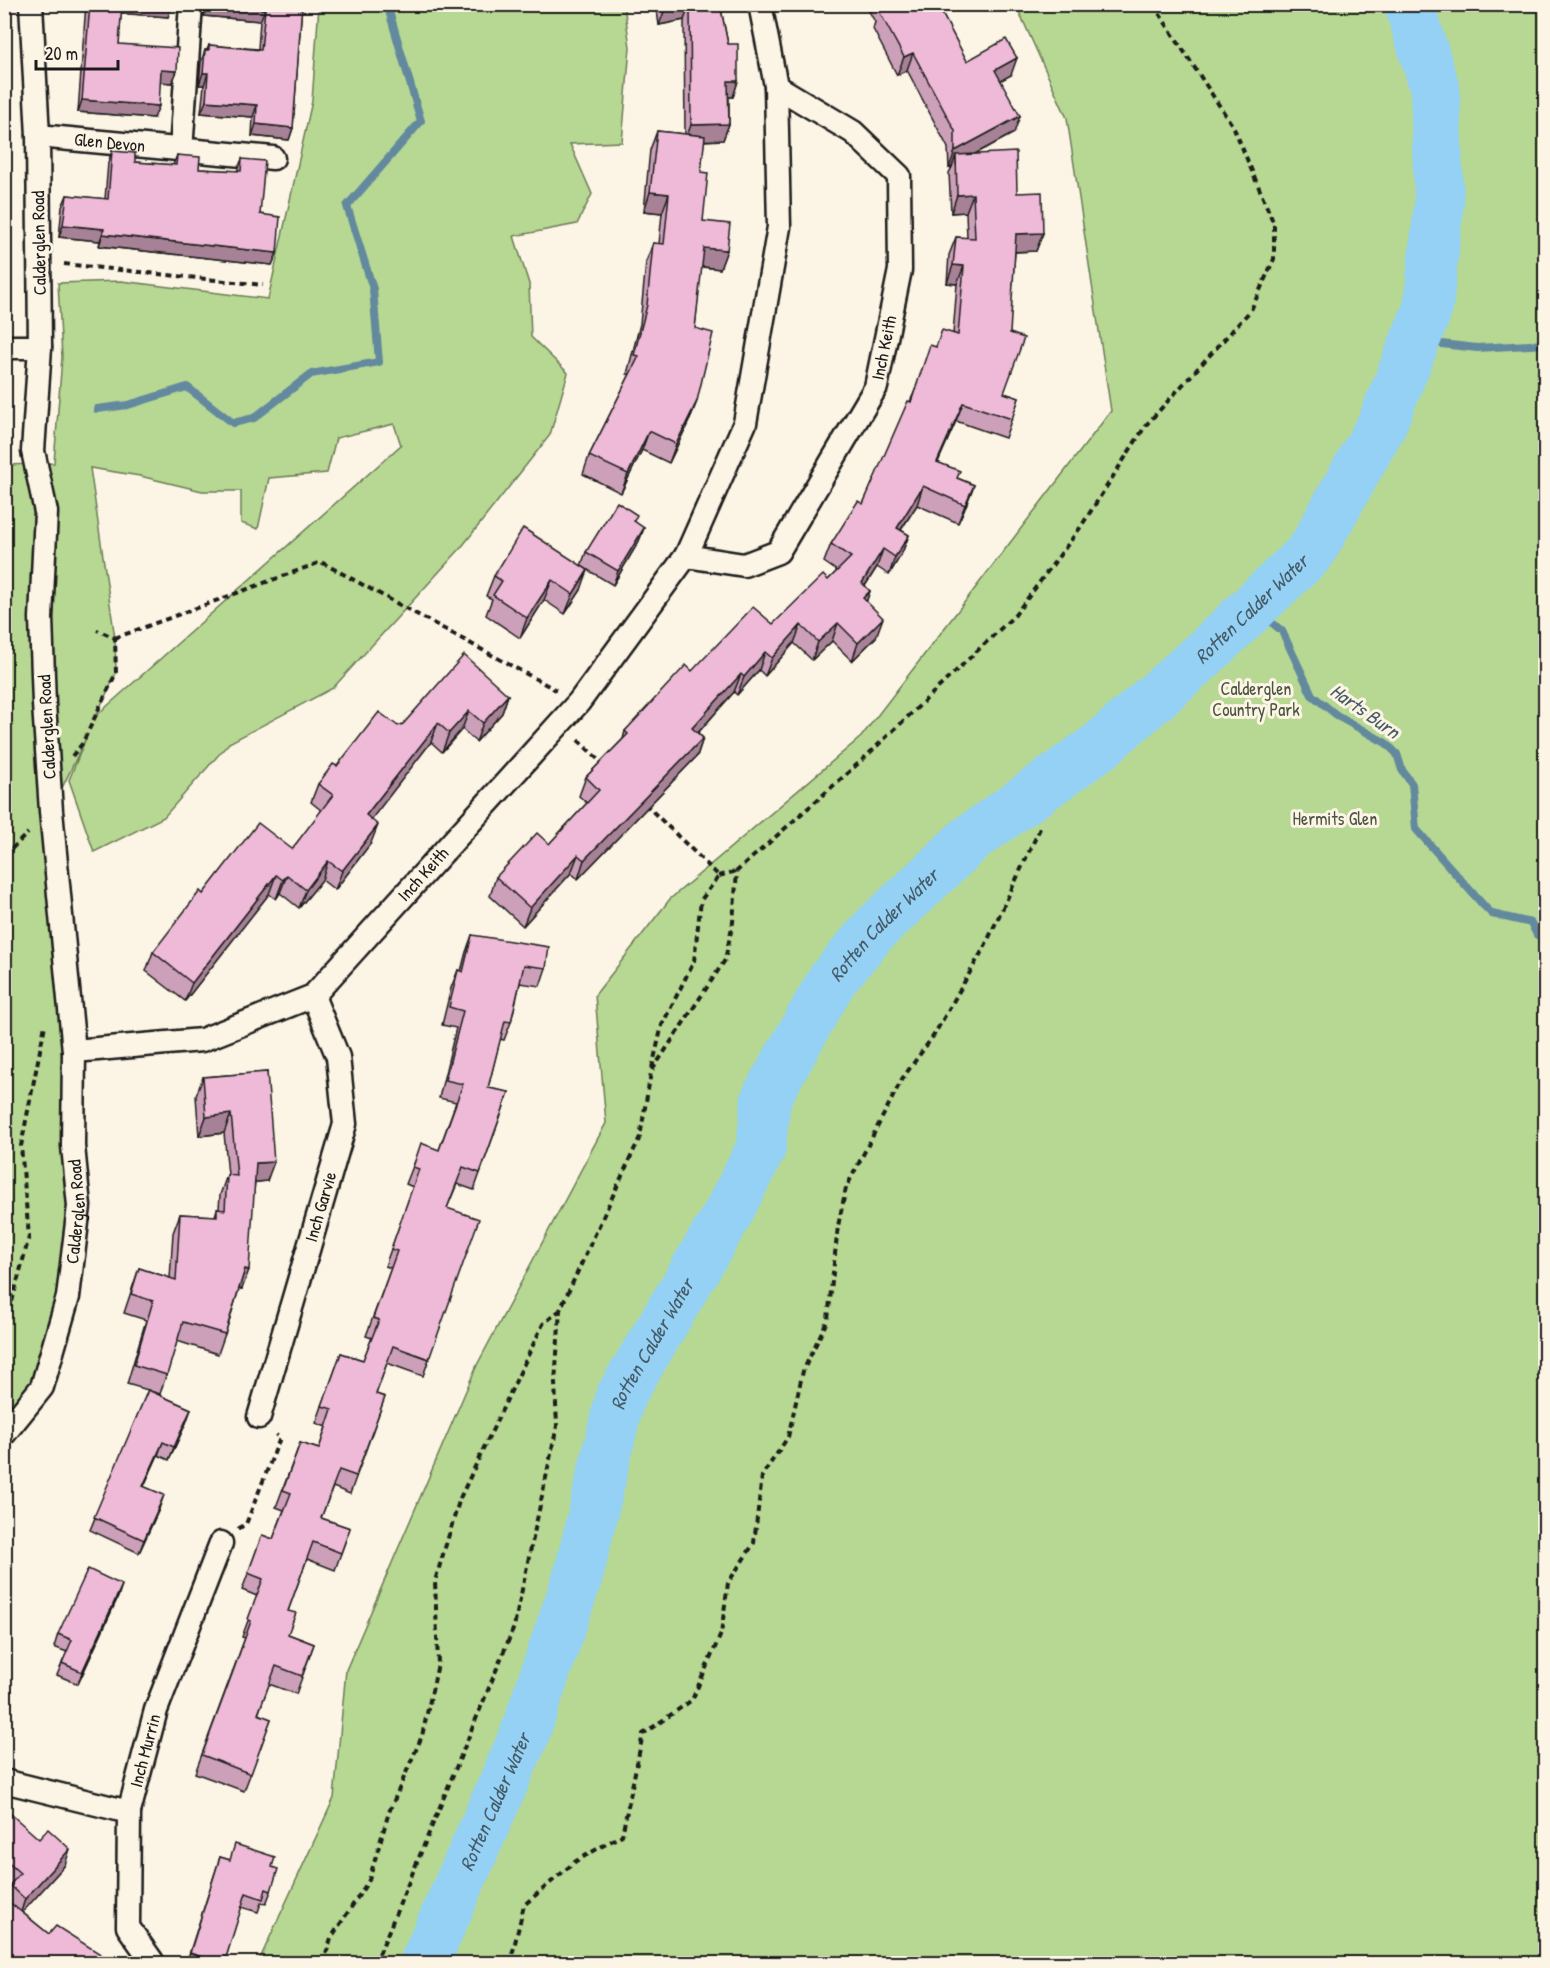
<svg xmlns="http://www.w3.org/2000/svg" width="1550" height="1968" font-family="'Patrick Hand',sans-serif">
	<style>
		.green { fill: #b7d892; stroke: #6a7a57; stroke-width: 1.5; fill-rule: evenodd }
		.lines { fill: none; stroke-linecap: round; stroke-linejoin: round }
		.stream { stroke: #64899e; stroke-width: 8 }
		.river { stroke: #94d1f4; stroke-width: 50 }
		.minor-casing { stroke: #1c1c1c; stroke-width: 27 }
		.path { stroke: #1c1c1c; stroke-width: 4; stroke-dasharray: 6 4.5; stroke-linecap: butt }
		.minor { stroke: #fcf5e5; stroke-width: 22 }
		.wall { fill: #cda0b9; stroke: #1c1c1c; stroke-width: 1.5 }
		.shaded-wall { fill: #a78296; stroke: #1c1c1c; stroke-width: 1.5 }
		.building { fill: #eebad7; stroke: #1c1c1c; stroke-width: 1.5 }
		.labels { text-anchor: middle; stroke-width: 6; stroke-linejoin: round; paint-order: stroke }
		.street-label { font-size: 18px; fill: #1c1c1c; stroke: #fcf5e5 }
		.park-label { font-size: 18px; fill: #4a543f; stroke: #fcf5e5 }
		.water-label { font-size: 20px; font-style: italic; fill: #465b68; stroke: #fcf5e5 }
	</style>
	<rect width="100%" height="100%" fill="#fcf5e5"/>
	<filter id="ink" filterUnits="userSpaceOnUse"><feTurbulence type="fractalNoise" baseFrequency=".0167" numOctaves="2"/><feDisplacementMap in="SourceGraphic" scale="12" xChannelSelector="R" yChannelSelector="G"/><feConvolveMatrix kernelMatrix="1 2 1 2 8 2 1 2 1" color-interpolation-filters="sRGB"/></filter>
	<g filter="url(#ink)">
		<g class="green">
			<path d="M319 5H624L630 47 622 142 570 144 592 194 577 224 514 236 529 284 531 337 568 373 550 435 460 549 333 688 229 743 164 817 94 852 69 780 86 738 51 811 79 1206 42 1387 4 1434V371L9 375V465L54 463 62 357 58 283 121 281 268 299 312 101ZM394 424 401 445 96 716 116 673 115 638 90 468 140 476 202 491H241V523L258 529 269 478 327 473 336 438Z"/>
			<path d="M1016 5H1545V1963H258L334 1798 346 1670 477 1365 606 1123 595 995 670 899 861 737 1111 411 1067 118Z"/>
		</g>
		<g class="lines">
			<g class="stream">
				<path d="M1415 341 1477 348 1546 344"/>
				<path d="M97 409 128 405 187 387 233 423 254 418 311 374 379 362 373 289 347 206 421 121 387 4"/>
				<path d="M1253 607 1282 631 1312 695 1339 717 1386 743 1397 754 1402 770 1412 784 1416 829 1484 906 1492 914 1531 923 1537 935 1546 934"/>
			</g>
			<path class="river" id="s1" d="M424 1964 524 1736 579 1573 620 1397 726 1217 761 1148 766 1098 832 980 873 931 970 839 1100 746 1202 656 1311 552 1382 424 1428 308 1439 203 1435 89 1409 4"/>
			<defs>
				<g id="minor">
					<path id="s2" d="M38 136 273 158"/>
					<path d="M181 151 191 4"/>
					<path d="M4 347H40"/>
					<path id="s3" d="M686 556 744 565 778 552 876 387 900 270 899 176 853 132 776 86"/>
					<path id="s4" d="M74 1051 202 1040 313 996 579 702 686 556 745 423 779 227 776 86 760 4"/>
					<path id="s5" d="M259 1417 345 1124 338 1057 313 996"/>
					<path id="s6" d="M4 1434 42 1387 68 1297 79 1206 73 1146 74 1051 51 811 44 704 41 618 46 512 33 451 40 347 38 136 31 4"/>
					<path d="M4 1781 129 1812"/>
					<path id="s7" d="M152 1961 128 1927 129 1812 156 1710 221 1543"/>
				</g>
			</defs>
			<use href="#minor" class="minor-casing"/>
			<g class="path">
				<path d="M64 264 263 285"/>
				<path d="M115 638 321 562 556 690"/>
				<path d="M578 740 603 764"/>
				<path d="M72 756 82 744 116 673 115 638 97 630"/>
				<path d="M645 804 719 876 701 900 694 961 662 1025 652 1068"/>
				<path d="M4 856 28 833"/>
				<path d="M719 876 737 871"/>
				<path d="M4 1332 29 1237 21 1146 45 1025"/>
				<path d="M238 1529 246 1524 280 1438 276 1435"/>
				<path d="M323 1964 331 1938 369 1880 389 1812 422 1736 438 1664 435 1581 460 1498 543 1324 559 1311"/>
				<path d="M375 1964 514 1627 557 1426 555 1383 560 1310 640 1137 651 1072 725 960 733 922 737 871 860 762 1015 615 1080 528 1146 425 1251 310 1274 259V224L1234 128 1153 4"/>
				<path d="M510 1964 524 1905 576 1861 622 1835 643 1734 692 1700 721 1634 728 1583 754 1543 762 1476 788 1437 803 1371 828 1319 838 1226 846 1188 902 1079 934 1035 985 946 1042 824"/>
			</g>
			<use href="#minor" class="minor"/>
		</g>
		<g class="wall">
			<path d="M86 4H172L168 17 121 13 119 44 177 71 172 83 160 82 154 118 78 112Z"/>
			<path d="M204 4H302L293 128 289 140 252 136 253 117 201 113 204 85H199L201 62 205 50H207L209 45 258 49 260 21 204 16Z"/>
			<path d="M656 4H720L728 44 738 81 733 97H729V124L723 140 704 141 701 172 703 221 727 250 720 269 701 267 695 328 697 401 690 419 669 463 642 450 621 493 583 474 589 456 630 374H627L640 324 646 262 653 243 659 244 662 213 644 211 650 150 657 131 685 134 684 20 659 25Z"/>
			<path d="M865 4H937L967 61 1011 75 1001 80 1014 133 975 154 1017 193 1043 233 1036 251 1015 252 1004 393 1019 398 1005 438 956 421 938 462 957 478 974 485 967 503 958 523 917 505 901 530 909 535 902 553 889 575 877 567 865 586 870 591 866 602 876 637 852 661 832 641 812 660 794 643 765 676 759 670 737 695 734 692 698 733 703 738 697 756 578 879 571 873 523 926 490 896 496 877 549 844 587 803 579 796 586 777 623 739 625 731 692 671 773 624 828 580 837 571 824 562 831 544 863 504 935 347 953 334 957 284 947 283 949 255 956 237 967 238 966 212 951 213 949 173 952 167 949 168 948 148 907 70 897 75 873 29 875 22Z"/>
			<path d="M112 151 135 162 173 165 177 155 199 169 237 171 242 159 260 214 277 253 272 265 99 246 100 241 59 237 62 207 67 195 105 199 108 163Z"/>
			<path d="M635 522 644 528 639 541 613 585 583 567 581 590 565 614 544 600 520 638 486 615 492 599 486 596 494 576 581 566 586 552Z"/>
			<path d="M508 695 502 713 476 742 462 729 442 752 431 742 371 819V843L335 890 322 880 299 908 280 893 276 899 269 894 185 1001 146 971 153 952 203 894 292 849 322 811 311 802 318 784 337 766 398 726Z"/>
			<path d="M472 935 546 968 540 986 520 983 511 1022 504 1040 500 1039 488 1088 509 1092 474 1190 457 1184 447 1208 429 1359 423 1376 387 1363 376 1394 385 1397 350 1494 333 1487 321 1518 350 1528 335 1570 307 1559 288 1611V1634L314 1644 296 1694 269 1684 258 1715 271 1719 244 1791 195 1773 245 1638 242 1637 257 1596 242 1590 262 1535 273 1539 284 1510 276 1507 300 1443 319 1449 326 1427 316 1423 341 1353 363 1360 372 1338 366 1336 391 1268 385 1266 413 1187 406 1184 415 1161 439 1150 456 1102 439 1098 456 1028 442 1025 451 988 458 970 461 971 466 952Z"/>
			<path d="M267 1072V1181L255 1182 242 1289H239L225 1334 218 1354 177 1341 160 1394 150 1391 191 1409 186 1423 169 1460 158 1455 144 1486 159 1509 139 1553 90 1530 148 1390 127 1384 146 1320 124 1313 139 1268 170 1278 173 1233 180 1214 215 1216 217 1209H219L220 1195 227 1175H228L224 1133 199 1136 196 1096 203 1077Z"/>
			<path d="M118 1597 78 1684 57 1675 67 1652 54 1647 58 1634Z"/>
			<path d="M4 1808 65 1865 22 1912 49 1934 110 1960 4 1964 7 1903 4 1901V1899L10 1885 4 1880Z"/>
			<path d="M220 1857 230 1860 272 1867 271 1891 266 1904 261 1903 258 1912 241 1907 224 1964H186Z"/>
		</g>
		<g class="shaded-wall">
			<path d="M120 4H168L172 5 168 17 117 13Z"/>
			<path d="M208 4H216L265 9 260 21 204 16Z"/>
			<path d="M690 4 684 20 659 25 665 9Z"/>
			<path d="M913 53 907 70 897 75 904 57Z"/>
			<path d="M1017 58 1011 75 989 87 995 70Z"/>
			<path d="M161 70 177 71 172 83 157 82Z"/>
			<path d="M203 73H208L204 85H199Z"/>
			<path d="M728 81H738L733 97H723Z"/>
			<path d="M82 100 159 106 154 118 78 112Z"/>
			<path d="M206 101 257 105 253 117 201 113Z"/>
			<path d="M1020 116 1014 133 956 164V155L952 167 949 168 955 151Z"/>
			<path d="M256 124 293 128 289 140 252 136Z"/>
			<path d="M729 124 723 140 685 141 691 125Z"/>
			<path d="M650 192 669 194 662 213 644 211Z"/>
			<path d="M973 194 966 212 951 213 957 195Z"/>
			<path d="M63 225 104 229 100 241 59 237Z"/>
			<path d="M1043 233 1036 251 1009 252 1016 234Z"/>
			<path d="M103 234 277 253 272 265 99 246Z"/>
			<path d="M704 248 727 250 720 269 697 266Z"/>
			<path d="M953 265 964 266 957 284 947 283Z"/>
			<path d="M697 401 690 419 669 463 676 444Z"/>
			<path d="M963 403 956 421 930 480 937 462Z"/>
			<path d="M649 431 642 450 621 493 628 474Z"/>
			<path d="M974 485 967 503 958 523 965 505Z"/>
			<path d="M923 486 917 505 890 546 897 528Z"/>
			<path d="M644 528 639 541 613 585 618 571Z"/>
			<path d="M909 535 902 553 889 575 895 557Z"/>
			<path d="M883 549 877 567 855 601 862 583Z"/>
			<path d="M588 570 581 590 565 614 573 594Z"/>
			<path d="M552 580 544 600 520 638 527 618Z"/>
			<path d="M870 591 864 609 863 598Z"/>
			<path d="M883 618 876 637 852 661 858 643Z"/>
			<path d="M838 623 832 641 812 660 818 642Z"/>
			<path d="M801 625 794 643 765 676 772 658Z"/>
			<path d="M765 652 759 670 737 695 744 677Z"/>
			<path d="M741 674 734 692 686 746 692 728Z"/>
			<path d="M508 695 502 713 476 742 483 723Z"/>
			<path d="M469 711 462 729 442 752 449 733Z"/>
			<path d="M438 723 431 742 360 834 366 815Z"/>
			<path d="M703 738 697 756 578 879 584 860Z"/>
			<path d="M378 825 371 843 335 890 342 871Z"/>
			<path d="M578 855 571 873 523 926 530 908Z"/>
			<path d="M328 861 322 880 299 908 306 890Z"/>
			<path d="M276 875 269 894 185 1001 192 983Z"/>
			<path d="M287 875 280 893 276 899 283 880Z"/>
			<path d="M231 1114 224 1133 199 1136 206 1117Z"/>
			<path d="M274 1162 267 1181 249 1183 256 1163Z"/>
			<path d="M245 1269 249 1270 242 1289H238Z"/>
			<path d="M191 1409 186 1423 169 1460 174 1447Z"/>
			<path d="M163 1442 158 1455 138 1499 143 1486Z"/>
			<path d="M164 1495 159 1509 139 1553 144 1540Z"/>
			<path d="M122 1585 118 1597 78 1684 82 1672Z"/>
			<path d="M70 1849 65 1865 20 1915 25 1899Z"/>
		</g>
		<g class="building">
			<path d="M90 4H122L119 44 178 48 177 71 161 70 159 106 82 100Z"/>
			<path d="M216 4H302L293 128 256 124 257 105 206 101 208 73H203L205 50H209V45L261 50 265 9Z"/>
			<path d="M664 4H689L665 9Z"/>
			<path d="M690 4H720L728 44H738V81H728L729 124 691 125Z"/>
			<path d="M882 4H937L967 61 1006 39 1017 58 995 70 1020 116 955 151V131L913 53 904 57 879 11 884 9Z"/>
			<path d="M657 131 705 136 701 172 708 173 703 221 730 224 727 250 704 248 695 328 713 333 697 401 676 444 649 431 628 474 589 456 639 356 634 355 647 305 653 243 664 244 669 194 650 192Z"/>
			<path d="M112 151 135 153V162L176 165 177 155 200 157 199 169 241 171 242 159 265 161 260 214 280 217 277 253 103 234 104 229 63 225 67 195 108 199Z"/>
			<path d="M1016 152 1017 193 1042 192 1043 233 1016 234 1010 333 1024 338 1004 393 1019 398 1012 419 963 403 937 462 960 471 957 478 974 485 965 505 923 486 897 528 909 535 895 557 883 549 862 583 870 591 863 598 883 618 858 643 838 623 818 642 801 625 772 658 765 652 744 677 741 674 692 728 703 738 584 860 578 855 530 908 496 877 537 833 549 844 599 790 586 777 628 734 625 731 686 665 692 671 753 607 773 624 823 575 828 580 851 557 831 544 858 501 863 504 908 401 911 402 930 345 936 347 942 330 958 335 964 266 953 265 956 237 975 238 973 194 957 195 956 155Z"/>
			<path d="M617 502 637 515 634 521 644 528 618 571 586 552Z"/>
			<path d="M523 528 588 570 573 594 552 580 527 618 493 595 502 581 494 576Z"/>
			<path d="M464 655 508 695 483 723 469 711 449 733 438 723 366 815 378 825 342 871 328 861 306 890 287 875 283 880 276 875 192 983 153 952 200 891 203 894 258 823 292 849 333 795 318 784 333 764 337 766 379 712 398 726 403 724Z"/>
			<path d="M472 935 549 947 546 968 524 965 511 1022 505 1021 488 1088 509 1092 480 1173 463 1167 447 1208 479 1219 429 1359 393 1346 376 1394 385 1397 356 1476 339 1470 321 1518 350 1528 341 1553 313 1542 288 1611 296 1613 288 1634 314 1644 302 1676 276 1666 258 1714 271 1719 251 1774 202 1755 235 1666 251 1621 248 1619 263 1579 248 1573 262 1535 273 1539 291 1493 283 1490 300 1443 319 1449 332 1409 322 1406 341 1353 363 1360 379 1320 373 1318 397 1251 391 1249 419 1169 413 1167 421 1143 439 1150 463 1084 445 1080 463 1011 449 1007 458 970 463 972Z"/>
			<path d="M267 1072 274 1162 256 1163 249 1270 245 1269 225 1334 183 1322 167 1375 134 1365 153 1301 131 1294 139 1268 176 1280 180 1214 217 1216V1209L225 1210 227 1175 237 1176 231 1114 206 1117 203 1077Z"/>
			<path d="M148 1390 191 1409 174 1447 163 1442 143 1486 164 1495 144 1540 94 1517Z"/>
			<path d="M88 1569 122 1585 82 1672 62 1663 72 1640 58 1634Z"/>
			<path d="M4 1808 39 1839 48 1829 70 1849 25 1899 10 1885 20 1873 4 1859Z"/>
			<path d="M235 1844 275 1857 272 1867 278 1869 271 1891 266 1889 263 1899 246 1893 224 1964H223L190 1953 220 1857 230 1860Z"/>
			<path d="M9 1902 49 1934 56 1926 110 1960 109 1964H4V1906Z"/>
		</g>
	</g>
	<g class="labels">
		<g class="street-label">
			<text dy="6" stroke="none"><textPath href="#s2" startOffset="72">Glen Devon</textPath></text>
			<text transform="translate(39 243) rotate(-91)" y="6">Calderglen Road</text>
			<text dy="6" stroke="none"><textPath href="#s3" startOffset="327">Inch Keith</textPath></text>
			<text transform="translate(47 727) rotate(-93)" y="6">Calderglen Road</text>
			<text dy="6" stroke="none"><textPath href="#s4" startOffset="412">Inch Keith</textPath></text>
			<text dy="6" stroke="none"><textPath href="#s5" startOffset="219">Inch Garvie</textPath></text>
			<text dy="6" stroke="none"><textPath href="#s6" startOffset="240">Calderglen Road</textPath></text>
			<text dy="6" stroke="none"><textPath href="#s7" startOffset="220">Inch Murrin</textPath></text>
		</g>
		<g class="park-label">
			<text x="1256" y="695">Calderglen<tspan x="1256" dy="21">Country Park</tspan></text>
			<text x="1335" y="825">Hermits Glen</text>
		</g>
		<g class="water-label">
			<text dy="7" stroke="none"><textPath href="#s1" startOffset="1635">Rotten Calder Water</textPath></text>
			<text transform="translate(1365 711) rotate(35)" y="7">Harts Burn</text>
			<text dy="7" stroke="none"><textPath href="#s1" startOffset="1149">Rotten Calder Water</textPath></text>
			<text dy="7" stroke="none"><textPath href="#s1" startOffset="663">Rotten Calder Water</textPath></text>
			<text dy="7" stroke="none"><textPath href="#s1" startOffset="177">Rotten Calder Water</textPath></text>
		</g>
	</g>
	<rect width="1550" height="1968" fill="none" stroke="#fcf5e5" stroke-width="24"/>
	<rect x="12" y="12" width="1526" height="1944" fill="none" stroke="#1c1c1c" stroke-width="2" filter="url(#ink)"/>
	<path d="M36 60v9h82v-9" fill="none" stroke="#1c1c1c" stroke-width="3"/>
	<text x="45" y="60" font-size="18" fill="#1c1c1c" stroke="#fcf5e5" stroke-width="4.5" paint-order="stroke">20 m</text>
</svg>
